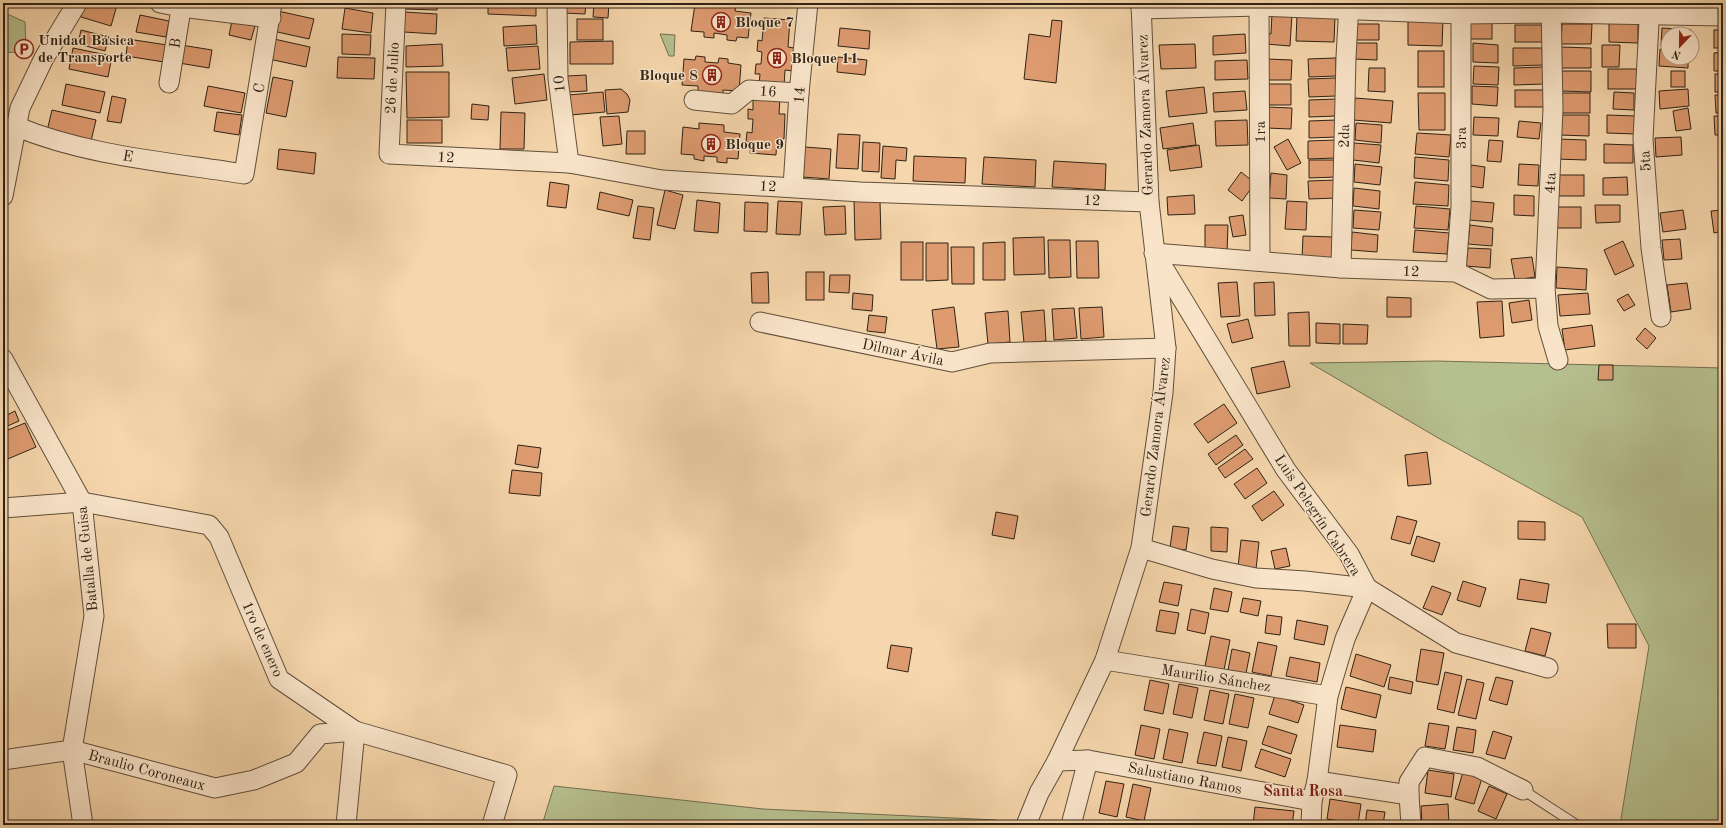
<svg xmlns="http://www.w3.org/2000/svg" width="1726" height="828" font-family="'Old Standard TT',serif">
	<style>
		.green { fill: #b6bf8e; stroke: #727052 }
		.building { fill: #de9b70; stroke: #2e2215 }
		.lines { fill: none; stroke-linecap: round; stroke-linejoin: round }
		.lane-casing { stroke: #604f3b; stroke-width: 11 }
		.street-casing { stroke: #604f3b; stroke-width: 21 }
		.lane { stroke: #f9e4c9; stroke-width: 9 }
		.street { stroke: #f9e4c9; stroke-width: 19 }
		.labels { text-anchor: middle; stroke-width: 3; stroke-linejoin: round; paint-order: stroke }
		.poi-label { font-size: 15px; font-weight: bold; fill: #2e2215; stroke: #f9e4c9; text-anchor: start }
		.street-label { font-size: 15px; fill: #2e2215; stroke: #f9e4c9 }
		.neighbourhood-label { font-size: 16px; font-weight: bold; fill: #7a1f14; stroke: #f9e4c9 }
	</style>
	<rect width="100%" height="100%" fill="#f6d6ac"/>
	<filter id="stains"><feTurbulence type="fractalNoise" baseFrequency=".005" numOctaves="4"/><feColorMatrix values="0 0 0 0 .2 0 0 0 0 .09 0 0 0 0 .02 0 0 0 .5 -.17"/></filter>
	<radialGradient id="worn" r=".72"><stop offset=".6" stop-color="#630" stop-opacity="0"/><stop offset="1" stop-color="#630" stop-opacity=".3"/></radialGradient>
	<g class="green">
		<path d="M3 12 25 22 26 51 3 53Z"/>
		<path d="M660 34 675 35 674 56H669Z"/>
		<path d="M1436 361 1723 368V825H1620L1649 646 1582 517 1440 439 1310 363Z"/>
		<path d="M554 786 763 809 996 820 997 825H542Z"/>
	</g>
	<g class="building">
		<path d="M84 3H108L117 5 111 26 81 17Z"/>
		<path d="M405 3H438L437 10 405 9Z"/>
		<path d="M488 3H536V16L488 14Z"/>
		<path d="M565 3H586L585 14 564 13Z"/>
		<path d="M594 3H609L608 18 593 17Z"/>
		<path d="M711 3 736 4 735 11 751 13 748 38 737 37 736 41 727 40V35L714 33V38L704 37V32L691 31 695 4 710 6Z"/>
		<rect x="1612" y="3" width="30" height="6"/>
		<path d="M1709 3H1723V9L1709 7Z"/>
		<path d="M345 8 373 13 371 33 342 29Z"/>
		<path d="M278 11 314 19 309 39 273 31Z"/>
		<path d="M404 12 437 14 436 34 404 32Z"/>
		<path d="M1272 13 1292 14 1290 46 1266 44V33L1271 34Z"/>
		<path d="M140 15 169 21 166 37 136 32Z"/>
		<path d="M1297 15 1335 16 1334 42 1296 41Z"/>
		<path d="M764 18 790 20 788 47 794 48 793 71 785 70 784 86 759 85 760 74H755L756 64H761L762 52 757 51 758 40 762 41Z"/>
		<rect x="577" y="19" width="26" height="21"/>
		<path d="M1052 20 1062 21 1056 83 1024 79 1029 34 1050 37Z"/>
		<path d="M232 21 255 26 251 40 229 35Z"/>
		<path d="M1408 21H1443L1442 46 1408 45Z"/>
		<rect x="1470" y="21" width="22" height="18"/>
		<path d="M1609 22 1638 23V43L1609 42Z"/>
		<path d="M1355 24H1379V40H1356Z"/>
		<path d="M1562 24H1592L1591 44H1561Z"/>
		<path d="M536 25 537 44 504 46 503 27Z"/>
		<rect x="1515" y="25" width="29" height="17"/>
		<path d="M840 28 870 31 869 49 838 46Z"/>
		<path d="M1662 28 1691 30V34H1668V47L1661 46Z"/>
		<path d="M81 30 109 37 105 51 78 44Z"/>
		<rect x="1714" y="30" width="9" height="18"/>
		<path d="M342 34 371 35 370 55 342 54Z"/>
		<path d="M1245 34 1246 53 1213 55V36Z"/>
		<path d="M128 39 167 45 164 62 126 56Z"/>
		<path d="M274 39 310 47 306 67 269 59Z"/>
		<path d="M613 41V64H570V42Z"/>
		<path d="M1354 43H1377V60L1354 59Z"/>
		<path d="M1473 43 1498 45V63L1473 62Z"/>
		<path d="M442 44 443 66 406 67V46Z"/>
		<path d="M1195 44 1196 68 1161 69 1159 45Z"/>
		<path d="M181 45 212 50 209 68 179 63Z"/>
		<path d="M1602 45H1620L1619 67H1602Z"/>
		<path d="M538 46 540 69 508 71 506 48Z"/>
		<path d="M1561 47 1591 48V68H1561Z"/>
		<path d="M73 48 112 56 108 77 69 69Z"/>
		<path d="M1513 48H1542L1543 65 1513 66Z"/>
		<path d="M1660 49H1668V58H1688V68L1659 66Z"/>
		<rect x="1418" y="51" width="26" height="36"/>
		<path d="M1723 52V71H1714V53Z"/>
		<path d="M696 56 705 57V62L718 63 719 58 728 59V63L741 65 739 91 723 90V96L698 94V86L682 85 684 59 695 60Z"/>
		<path d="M338 57 375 58 374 79 337 78Z"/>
		<path d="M838 57 867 60 865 75 837 72Z"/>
		<path d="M1336 58V76L1309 77 1308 59Z"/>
		<path d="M1267 59 1292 60 1291 80H1266Z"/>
		<path d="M1247 60 1248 79 1215 80V61Z"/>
		<path d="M1474 66 1499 67 1498 85 1473 84Z"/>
		<path d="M1543 67 1544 84 1514 85V68Z"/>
		<path d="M1369 68H1385V92L1368 91Z"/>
		<rect x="1608" y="69" width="30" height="20"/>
		<path d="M1561 71H1591V92L1561 91Z"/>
		<rect x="1671" y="71" width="14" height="16"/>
		<path d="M406 72H449V117L407 118Z"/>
		<path d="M544 74 547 100 515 104 512 78Z"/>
		<rect x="1715" y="74" width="8" height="18"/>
		<path d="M586 75 587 91 568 92 567 76Z"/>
		<path d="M273 77 293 81 286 117 266 113Z"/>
		<path d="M1336 78V96L1309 97 1308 79Z"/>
		<path d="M66 84 105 92 100 113 62 105Z"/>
		<path d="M1267 84H1291V105H1266Z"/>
		<path d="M208 86 245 93 241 113 204 106Z"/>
		<path d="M1472 86 1498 87 1497 106 1472 104Z"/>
		<path d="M1204 87 1207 113 1169 117 1166 91Z"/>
		<path d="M621 89 627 94 630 100 628 112 607 114 605 90Z"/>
		<path d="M1688 89 1689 106 1660 109 1659 91Z"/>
		<rect x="1515" y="90" width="29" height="17"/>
		<path d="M1245 91 1247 110 1214 112 1213 93Z"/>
		<path d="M603 92 605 112 570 115 568 95Z"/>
		<path d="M1614 92 1634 93V110L1613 109Z"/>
		<path d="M1418 93H1445V130H1419Z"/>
		<rect x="1560" y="93" width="30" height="20"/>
		<path d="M1715 95H1723V113H1716Z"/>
		<path d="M112 96 126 99 121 123 107 121Z"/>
		<path d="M753 97 780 98 779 114H785L784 139 777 138 776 155 750 153 751 142H746L747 132 752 133 753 119H748V109L753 110Z"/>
		<path d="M1355 98 1393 101 1391 123 1353 120Z"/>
		<path d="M1336 99 1337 116 1309 117V100Z"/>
		<path d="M472 104 489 106 488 120 471 119Z"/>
		<path d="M1267 107 1292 108 1291 129 1266 128Z"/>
		<path d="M1688 108 1691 129 1676 131 1673 111Z"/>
		<path d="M52 110 96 120 91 141 47 131Z"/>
		<path d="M217 112 242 115 239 135 214 131Z"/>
		<path d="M501 112 525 113 524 149H500Z"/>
		<path d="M1559 115H1589V136L1559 135Z"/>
		<path d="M1607 115 1636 116V134L1607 133Z"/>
		<path d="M619 116 622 144 603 146 600 117Z"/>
		<path d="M1714 116H1723V135H1715Z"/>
		<path d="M1474 117 1499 118 1498 136 1473 135Z"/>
		<rect x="407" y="120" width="35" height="23"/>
		<path d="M1247 120 1248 145 1216 146 1215 121Z"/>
		<path d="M1336 120 1337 137 1309 138V121Z"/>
		<path d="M1519 121 1541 123 1539 139 1517 137Z"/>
		<path d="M699 123 724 125V132L740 134 738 159 727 158V163L717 162V157L704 156V161L694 159V155L681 154 683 127 699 129Z"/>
		<path d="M1193 123 1196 145 1163 149 1160 128Z"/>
		<path d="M1356 123 1382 125 1381 143 1355 140Z"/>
		<path d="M627 131H645V154H626Z"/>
		<path d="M1417 133 1451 135 1449 157 1415 154Z"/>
		<path d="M838 134 860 135 858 169 836 168Z"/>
		<path d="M1681 137 1682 155 1656 157 1655 138Z"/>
		<path d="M1288 139 1301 163 1287 170 1274 147Z"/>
		<path d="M1557 139 1586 140V160L1556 159Z"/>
		<path d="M1336 140V158L1308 159V141Z"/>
		<path d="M1489 140 1503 141 1501 162 1487 161Z"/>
		<path d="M863 142 880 143 879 172 862 171Z"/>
		<path d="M1354 143 1381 145 1379 163 1353 160Z"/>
		<path d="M1604 144 1633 145V163H1604Z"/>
		<path d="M1199 145 1202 167 1170 171 1167 150Z"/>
		<path d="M883 146 907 148 906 161 896 160 895 179 881 178Z"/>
		<path d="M805 147 831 149 829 179 803 177Z"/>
		<path d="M279 149 316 153 314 174 277 169Z"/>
		<path d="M914 156 966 158 965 183 913 181Z"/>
		<path d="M984 157 1036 160 1035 187 982 184Z"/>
		<path d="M1415 157 1449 160 1448 181 1414 178Z"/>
		<path d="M1309 160H1337V177L1309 178Z"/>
		<path d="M1054 161 1106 164 1105 190 1052 187Z"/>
		<path d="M1355 164 1382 167 1380 185 1354 182Z"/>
		<path d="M1519 164 1539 165 1538 186 1518 185Z"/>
		<path d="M1471 165 1485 167 1483 188 1469 186Z"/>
		<path d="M1241 172 1255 183 1242 201 1228 190Z"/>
		<path d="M1271 173 1287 175 1286 199 1269 198Z"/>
		<rect x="1558" y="175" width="26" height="21"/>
		<path d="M1627 177 1628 195H1603V178Z"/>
		<path d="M1336 180 1337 198 1309 199 1308 181Z"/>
		<path d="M550 182 569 185 566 208 547 206Z"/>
		<path d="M1415 182 1449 185 1448 206 1413 204Z"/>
		<path d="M1354 188 1380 191 1379 209 1353 206Z"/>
		<path d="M665 190 683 195 675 229 657 225Z"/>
		<path d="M600 192 633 200 629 216 597 209Z"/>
		<path d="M1194 195 1195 214 1168 215 1167 197Z"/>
		<path d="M1514 195 1534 196V216L1514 215Z"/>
		<path d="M697 200 720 203 718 233 694 231Z"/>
		<path d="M778 201 802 202 800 235 776 234Z"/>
		<path d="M854 201H880L881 239 855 240Z"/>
		<path d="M1287 201 1307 202 1306 230 1285 229Z"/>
		<path d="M1470 201 1494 203 1492 222 1469 220Z"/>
		<path d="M745 202 768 203 767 232 744 231Z"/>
		<path d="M1595 205H1620V222L1596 223Z"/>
		<path d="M638 206 654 208 650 240 633 238Z"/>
		<path d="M845 206 846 234 825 235 823 207Z"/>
		<path d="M1416 206 1450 209 1448 230 1414 228Z"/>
		<rect x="1555" y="207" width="26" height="21"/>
		<path d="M1354 210 1381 212 1379 230 1353 228Z"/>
		<path d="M1683 210 1686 229 1663 232 1660 213Z"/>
		<path d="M1723 210V231L1714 233 1711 211Z"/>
		<path d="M1243 215 1246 235 1233 237 1229 217Z"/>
		<path d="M1205 225H1228L1227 253 1205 252Z"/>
		<path d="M1470 225 1493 228 1492 246 1468 244Z"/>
		<path d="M1415 230 1449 233 1447 254 1413 252Z"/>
		<path d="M1352 232 1378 235 1377 252 1351 250Z"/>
		<path d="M1303 236 1333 237V260L1302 259Z"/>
		<path d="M1044 237 1045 274 1014 275 1013 238Z"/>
		<path d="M1680 239 1682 259 1664 260 1662 240Z"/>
		<path d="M1048 240H1070L1071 277 1049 278Z"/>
		<path d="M1076 241H1098L1099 278H1077Z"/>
		<path d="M1623 241 1634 266 1615 275 1604 250Z"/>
		<rect x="901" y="242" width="22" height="38"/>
		<path d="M1005 242V280H983V243Z"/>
		<path d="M926 243H948V280L926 281Z"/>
		<path d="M951 247H974V284H952Z"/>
		<path d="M1468 248 1491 249 1490 268 1466 266Z"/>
		<path d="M1532 257 1535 277 1515 280 1511 259Z"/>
		<path d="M1557 267 1587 269 1586 290 1556 288Z"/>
		<path d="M768 272 769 303H752L751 273Z"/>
		<rect x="806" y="272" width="18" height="28"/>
		<path d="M830 275H850L849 293 829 292Z"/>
		<path d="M1237 282 1240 316 1221 317 1218 283Z"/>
		<path d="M1274 282 1275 315 1255 316 1254 283Z"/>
		<path d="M1687 283 1691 309 1671 312 1667 285Z"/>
		<path d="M853 293 873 295 872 311 852 309Z"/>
		<path d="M1588 293 1590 314 1560 316 1558 295Z"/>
		<path d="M1628 294 1635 305 1624 311 1617 300Z"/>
		<path d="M1387 297 1411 298V317H1387Z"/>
		<path d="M1529 300 1532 320 1512 323 1509 303Z"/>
		<path d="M1502 301 1504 336 1480 338 1477 302Z"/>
		<path d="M954 307 959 347 937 349 932 310Z"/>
		<path d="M1102 307 1104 337 1081 339 1079 308Z"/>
		<path d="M1074 308 1077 338 1054 340 1052 309Z"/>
		<path d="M1044 310 1046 341 1024 343 1021 312Z"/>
		<path d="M1008 311 1010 342 988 344 985 313Z"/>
		<path d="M1309 312 1310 346H1289L1288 313Z"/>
		<path d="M869 315 887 317 885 333 867 331Z"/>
		<path d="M1248 319 1253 338 1232 343 1227 324Z"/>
		<path d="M1316 323 1340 324V344L1316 343Z"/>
		<path d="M1343 324 1368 325 1367 344H1343Z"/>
		<path d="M1592 325 1595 346 1565 350 1562 329Z"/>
		<path d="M1645 328 1656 338 1647 349 1636 339Z"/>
		<path d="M1284 361 1290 387 1257 394 1251 368Z"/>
		<path d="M1599 365H1613V380H1598Z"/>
		<path d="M1224 404 1237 423 1208 443 1194 424Z"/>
		<path d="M15 411 19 421 3 428V417Z"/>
		<path d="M25 423 36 447 3 461V432Z"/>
		<path d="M1236 435 1243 445 1216 465 1208 454Z"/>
		<path d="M518 445 541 448 538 468 515 464Z"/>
		<path d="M1245 449 1253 459 1225 478 1218 468Z"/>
		<path d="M1427 452 1431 484 1408 486 1405 455Z"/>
		<path d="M1257 468 1267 483 1245 499 1234 484Z"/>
		<path d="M512 470 542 473 540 496 509 493Z"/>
		<path d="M1274 491 1284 505 1262 521 1252 506Z"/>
		<path d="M996 512 1018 516 1014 539 992 535Z"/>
		<path d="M1397 516 1417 521 1410 544 1391 539Z"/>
		<path d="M1518 521 1545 522V540L1518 539Z"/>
		<path d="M1173 526 1189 528 1186 550 1170 548Z"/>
		<path d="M1211 527 1228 528 1227 552 1211 551Z"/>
		<path d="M1417 536 1440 543 1434 562 1411 555Z"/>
		<path d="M1241 540 1259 542 1256 569 1238 567Z"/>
		<path d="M1286 548 1290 566 1275 569 1271 551Z"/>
		<path d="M1520 579 1549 584 1546 603 1517 599Z"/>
		<path d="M1463 581 1486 588 1480 607 1457 600Z"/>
		<path d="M1164 582 1182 585 1178 606 1159 602Z"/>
		<path d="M1432 586 1451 593 1442 615 1423 608Z"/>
		<path d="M1214 588 1232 592 1228 612 1210 609Z"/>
		<path d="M1243 598 1261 601 1258 616 1240 612Z"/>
		<path d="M1191 609 1209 613 1205 634 1187 630Z"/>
		<path d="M1160 610 1179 613 1175 634 1156 631Z"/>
		<path d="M1267 615 1282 617 1280 635 1265 633Z"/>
		<path d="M1297 620 1328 626 1324 645 1294 639Z"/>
		<path d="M1607 624H1636V648H1608Z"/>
		<path d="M1531 628 1551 633 1545 656 1525 651Z"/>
		<path d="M1211 636 1230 640 1224 670 1205 666Z"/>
		<path d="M1258 642 1277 646 1271 676 1252 672Z"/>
		<path d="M891 645 912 648 908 672 887 668Z"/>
		<path d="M1232 649 1250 653 1246 673 1228 670Z"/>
		<path d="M1421 649 1444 653 1438 685 1416 681Z"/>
		<path d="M1356 654 1391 665 1384 687 1350 676Z"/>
		<path d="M1290 657 1320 663 1317 682 1286 676Z"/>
		<path d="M1445 672 1462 676 1454 713 1437 709Z"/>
		<path d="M1390 677 1413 682 1411 694 1388 689Z"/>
		<path d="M1496 677 1513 681 1507 705 1489 700Z"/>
		<path d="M1467 679 1484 683 1476 719 1458 715Z"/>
		<path d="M1150 680 1169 684 1163 714 1144 710Z"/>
		<path d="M1179 684 1198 688 1192 718 1173 714Z"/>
		<path d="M1346 687 1381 695 1376 718 1341 709Z"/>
		<path d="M1210 690 1229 694 1223 724 1204 720Z"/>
		<path d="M1235 694 1254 698 1248 728 1229 724Z"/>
		<path d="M1275 695 1304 705 1298 723 1269 714Z"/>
		<path d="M1429 723 1449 726 1445 749 1425 746Z"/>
		<path d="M1141 725 1160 729 1154 759 1135 755Z"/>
		<path d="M1340 725 1376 730 1373 752 1337 747Z"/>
		<path d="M1268 726 1297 735 1291 754 1262 744Z"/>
		<path d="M1457 727 1476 730 1473 753 1453 750Z"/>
		<path d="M1169 729 1188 733 1182 763 1163 759Z"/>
		<path d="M1493 731 1512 737 1505 759 1486 754Z"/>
		<path d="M1204 732 1222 736 1216 766 1197 763Z"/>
		<path d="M1228 737 1247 741 1241 771 1222 767Z"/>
		<path d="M1261 749 1291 759 1285 777 1255 767Z"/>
		<path d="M1428 770 1454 774 1451 797 1425 793Z"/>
		<path d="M1463 772 1482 778 1474 804 1455 799Z"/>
		<path d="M1106 781 1124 784 1117 817 1099 813Z"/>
		<path d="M1133 784 1151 788 1144 821 1126 817Z"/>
		<path d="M1489 786 1507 794 1496 819 1478 811Z"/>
		<path d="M1330 799 1361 804 1358 824 1327 819Z"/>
		<path d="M1448 804 1449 823 1422 824 1421 806Z"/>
		<path d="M1255 807 1294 811 1292 825H1253Z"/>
		<path d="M1367 810 1385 812 1383 825H1365Z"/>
		<path d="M1501 821 1532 824 1531 825H1501Z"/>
		<path d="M1211 822 1236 824V825H1210Z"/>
	</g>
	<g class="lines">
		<defs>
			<path id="lane" d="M1523 790 1577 825"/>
			<g id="street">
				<path d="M160 3 181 7 271 18"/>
				<path d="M396 3 389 154 569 163 662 180 861 192 1149 202"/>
				<path d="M557 3 558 79 569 163"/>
				<path d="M1259 3 1260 261"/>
				<path d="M1551 3 1553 109 1545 288 1548 326 1558 360"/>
				<path d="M1650 3 1643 139 1651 248 1661 317"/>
				<path d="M1141 9 1259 6 1461 14 1551 13 1723 16"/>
				<path d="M169 83 182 3"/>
				<path d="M694 100 732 104 749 90 799 93"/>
				<path d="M15 126C87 156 168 162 244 174L272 3"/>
				<path d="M793 187 799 93 808 3"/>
				<path d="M3 196 20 108 44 58 77 3"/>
				<path d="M1154 253 1341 268 1456 272 1491 289 1545 288"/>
				<path d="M1158 259 1286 470 1349 554 1367 588 1345 639 1328 696 1317 781 1312 801 1311 825"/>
				<path d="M1341 268 1346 57 1349 3"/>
				<path d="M1456 272 1461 207V3"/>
				<path d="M760 322 952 362 990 353 1166 348"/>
				<path d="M3 359 82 502 94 616 72 750 83 825"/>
				<path d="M3 508 82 502 209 525 219 537 279 679 355 731"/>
				<path d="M1141 548 1212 569 1256 578 1305 581 1367 588 1456 643 1548 668"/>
				<path d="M1105 660 1328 696"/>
				<path d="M3 760 72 750 215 788 254 780 296 763 320 734 355 731 507 775 492 825"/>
				<path d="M1057 761 1088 760 1312 801"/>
				<path d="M1317 781 1409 795V782L1425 757 1477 767 1523 790"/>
				<path d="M1409 795 1411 825"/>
				<path d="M346 825 355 731"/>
				<path d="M1026 825 1039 793 1057 761 1105 660 1141 548 1163 393 1166 348 1149 202 1141 3"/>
				<path d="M1071 825 1088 760"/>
			</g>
		</defs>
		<use href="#lane" class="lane-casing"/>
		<use href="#street" class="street-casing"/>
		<use href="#lane" class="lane"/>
		<use href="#street" class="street"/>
	</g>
	<defs>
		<symbol id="building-ring" viewBox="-11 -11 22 22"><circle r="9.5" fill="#f9e4c9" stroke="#8f2418" stroke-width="1.5"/><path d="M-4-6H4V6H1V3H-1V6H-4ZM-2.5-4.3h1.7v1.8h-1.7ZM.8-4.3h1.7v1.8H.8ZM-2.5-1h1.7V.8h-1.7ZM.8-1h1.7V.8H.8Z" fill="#8f2418"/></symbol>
		<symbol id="parking-ring" viewBox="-11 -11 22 22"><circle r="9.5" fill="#f9e4c9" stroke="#8f2418" stroke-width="1.5"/><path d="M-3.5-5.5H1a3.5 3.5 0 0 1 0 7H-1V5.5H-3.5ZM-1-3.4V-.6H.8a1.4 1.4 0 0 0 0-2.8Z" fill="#8f2418"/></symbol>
	</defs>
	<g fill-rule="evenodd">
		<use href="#building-ring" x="710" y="11" width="22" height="22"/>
		<use href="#parking-ring" x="13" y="38" width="22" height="22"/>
		<use href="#building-ring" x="766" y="47" width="22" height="22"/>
		<use href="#building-ring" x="701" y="64" width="22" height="22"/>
		<use href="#building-ring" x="700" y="133" width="22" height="22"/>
	</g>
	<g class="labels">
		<g class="poi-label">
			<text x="735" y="27">Bloque 7</text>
			<text x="38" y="45">Unidad Básica<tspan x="38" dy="17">de Transporte</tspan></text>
			<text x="791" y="63">Bloque 11</text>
			<text x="698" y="80" text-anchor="end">Bloque 8</text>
			<text x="725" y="149">Bloque 9</text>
		</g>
		<g class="street-label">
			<text transform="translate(175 43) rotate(-81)" y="5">B</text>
			<text transform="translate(392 78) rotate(-87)" y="5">26 de Julio</text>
			<text transform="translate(559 84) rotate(-95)" y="5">10</text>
			<text transform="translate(259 88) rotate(-80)" y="5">C</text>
			<text transform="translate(768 91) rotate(4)" y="5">16</text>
			<text transform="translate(799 95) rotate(-85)" y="5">14</text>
			<text transform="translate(1145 115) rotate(-92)" y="5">Gerardo Zamora Álvarez</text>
			<text transform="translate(1260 132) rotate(-90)" y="5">1ra</text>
			<text transform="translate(1344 136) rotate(-89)" y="5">2da</text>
			<text transform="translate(1461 138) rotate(-90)" y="5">3ra</text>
			<text transform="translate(128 156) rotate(10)" y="5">E</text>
			<text transform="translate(446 157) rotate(3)" y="5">12</text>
			<text transform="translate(1645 161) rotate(-94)" y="5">5ta</text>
			<text transform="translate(1550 183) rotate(-87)" y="5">4ta</text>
			<text transform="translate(768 186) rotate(3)" y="5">12</text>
			<text transform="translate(1092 200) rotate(2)" y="5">12</text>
			<text transform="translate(1411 271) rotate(2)" y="5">12</text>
			<text transform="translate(903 352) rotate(12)" y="5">Dilmar Ávila</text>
			<text transform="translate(1155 437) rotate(-83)" y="5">Gerardo Zamora Álvarez</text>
			<text transform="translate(1318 515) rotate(56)" y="5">Luis Pelegrín Cabrera</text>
			<text transform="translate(87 559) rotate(-96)" y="5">Batalla de Guisa</text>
			<text transform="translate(263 639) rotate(66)" y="5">1ro de enero</text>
			<text transform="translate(1216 678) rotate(9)" y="5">Maurilio Sánchez</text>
			<text transform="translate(147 770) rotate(15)" y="5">Braulio Coroneaux</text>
			<text transform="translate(1185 778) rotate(11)" y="5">Salustiano Ramos</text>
		</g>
		<g class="neighbourhood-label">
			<text x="1303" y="796">Santa Rosa</text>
		</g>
	</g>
	<rect width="1726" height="828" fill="none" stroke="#f6d6ac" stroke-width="16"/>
	<rect x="4" y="4" width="1718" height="820" fill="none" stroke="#2e2215" stroke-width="2"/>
	<rect x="8" y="8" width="1710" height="812" fill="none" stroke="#2e2215"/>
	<g transform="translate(1680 46) rotate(202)"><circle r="19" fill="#f9e4c9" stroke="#a89681"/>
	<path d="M0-3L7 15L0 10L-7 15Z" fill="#8f2418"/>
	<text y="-6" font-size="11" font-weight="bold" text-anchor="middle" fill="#2e2215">N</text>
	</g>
	<rect width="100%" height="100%" filter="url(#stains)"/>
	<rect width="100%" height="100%" fill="url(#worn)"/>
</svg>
